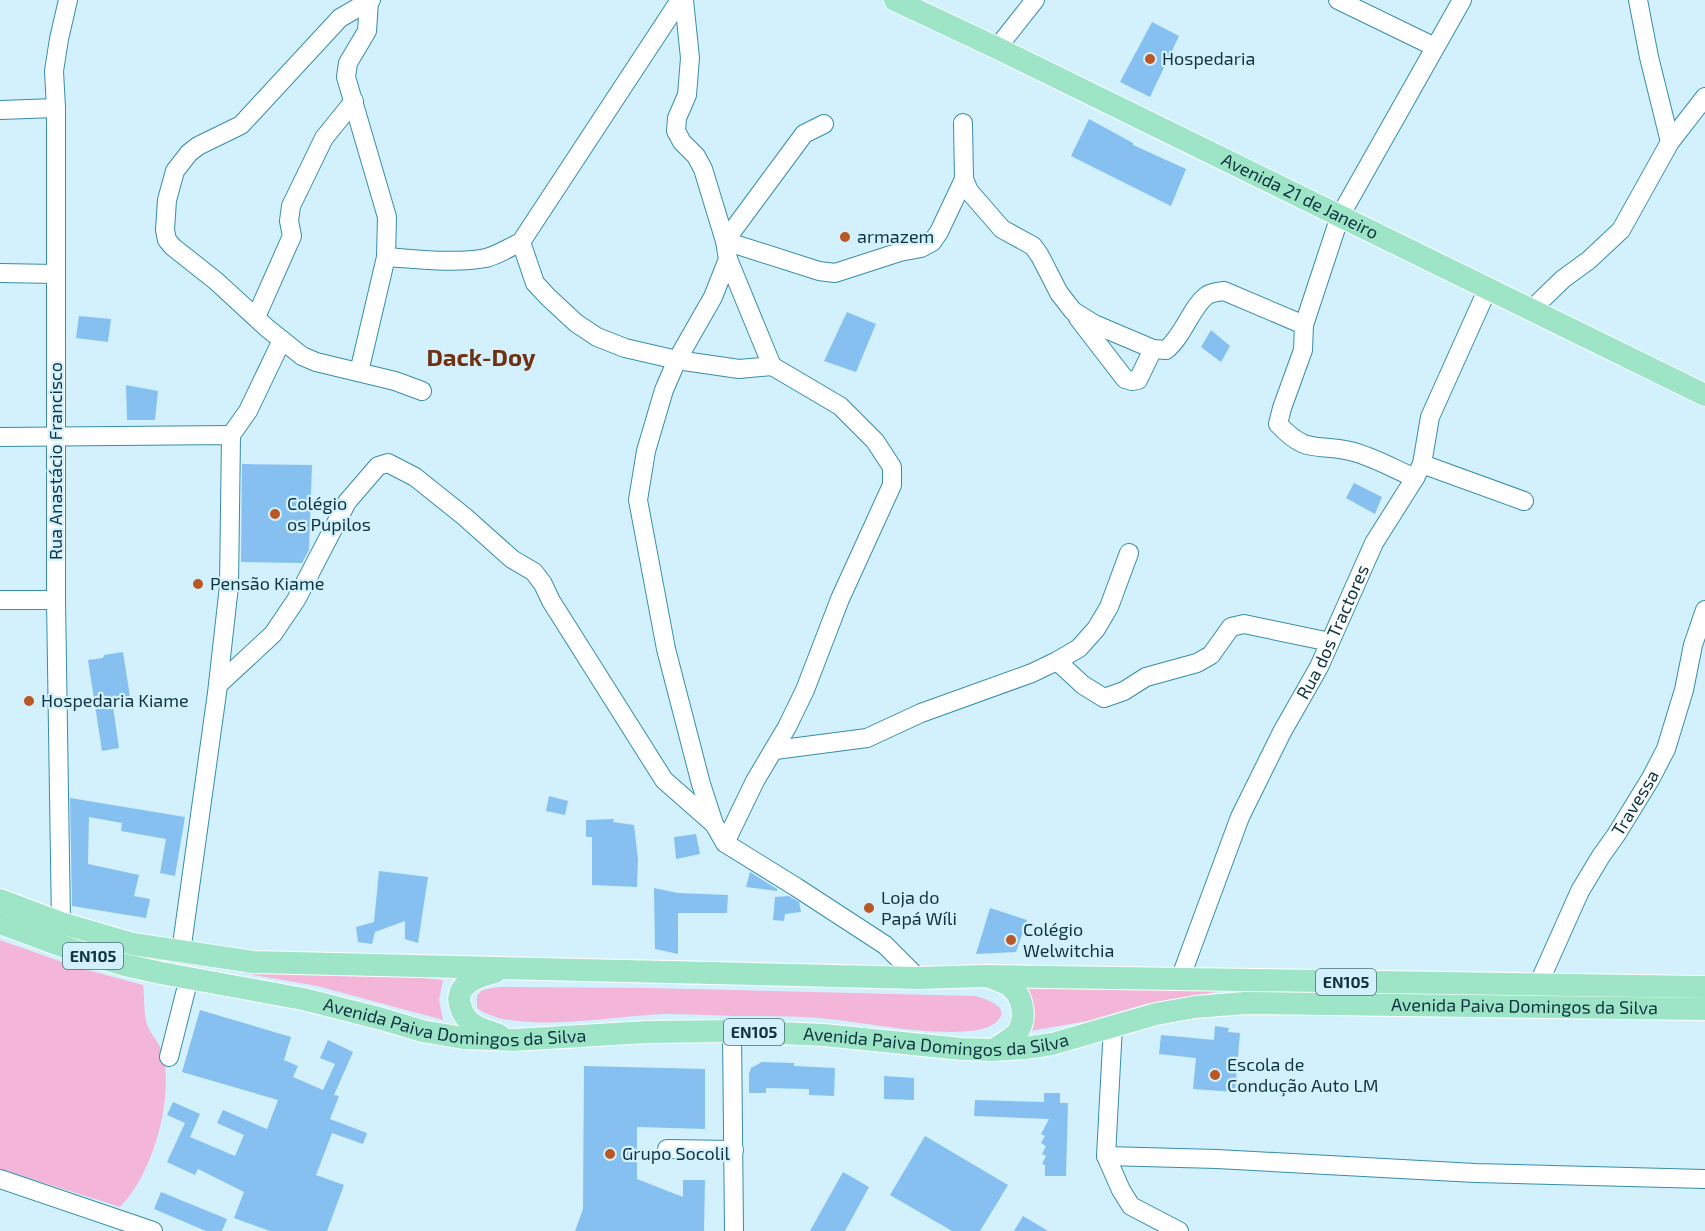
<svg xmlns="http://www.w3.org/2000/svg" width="1705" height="1231" font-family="'Exo 2',sans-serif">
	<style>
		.green { fill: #f3b5d8 }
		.building { fill: #85c0f0 }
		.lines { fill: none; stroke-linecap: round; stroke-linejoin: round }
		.minor-casing { stroke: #378daa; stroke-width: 20 }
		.major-casing { stroke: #fff; stroke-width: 24 }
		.minor { stroke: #fff; stroke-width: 18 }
		.major { stroke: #9ee5c8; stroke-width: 22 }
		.poi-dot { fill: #bb5625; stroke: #d2f1fd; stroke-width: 2 }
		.labels { text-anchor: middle; stroke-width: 4.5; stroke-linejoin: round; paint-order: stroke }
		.shield { fill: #d2f1fd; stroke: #4a6d79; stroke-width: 1.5 }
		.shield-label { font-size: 16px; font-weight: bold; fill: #103440 }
		.poi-label { font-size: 18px; fill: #103440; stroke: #d2f1fd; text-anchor: start }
		.street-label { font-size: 18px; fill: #103440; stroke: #d2f1fd }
		.district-label { font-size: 24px; font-weight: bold; fill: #703011; stroke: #d2f1fd }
	</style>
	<rect width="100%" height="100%" fill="#d2f1fd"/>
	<g class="green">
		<path d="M0 940 76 967 143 985C145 998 143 1015 148 1027 152 1036 161 1045 163 1055 174 1100 152 1175 120 1207L0 1169Z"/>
		<path d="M243 973 415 977 443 980 439 1000 443 1020 317 986Z"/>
		<path d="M499 987 648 988 975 996C987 999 1014 1008 995 1023 969 1044 863 1022 829 1019 797 1016 765 1016 733 1016 710 1015 688 1014 665 1014 618 1015 513 1036 477 1008V996L482 990Z"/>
		<path d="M1027 989 1229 990 1146 1004 1088 1021 1030 1031C1034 1015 1035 1004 1027 989Z"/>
	</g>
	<g class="building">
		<path d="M1152 22 1179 36 1150 97 1120 82Z"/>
		<path d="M1089 119 1133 143V145L1186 169 1171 206 1071 156Z"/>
		<path d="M847 312 876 324 856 372 824 361Z"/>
		<path d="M79 316 111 319 108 342 76 338Z"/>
		<path d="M1211 330 1230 346 1221 362 1201 347Z"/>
		<path d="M126 385 158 391 155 420H127Z"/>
		<path d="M242 464 312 465 309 550 302 563 241 562Z"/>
		<path d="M1354 483 1382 497 1375 514 1346 498Z"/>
		<path d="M123 652 130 697 112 700 119 748 102 751 88 660 103 658 104 655Z"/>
		<path d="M549 796 568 801 565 815 546 811Z"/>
		<path d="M70 798 185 817 175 876 160 873 166 839 121 831 122 823 89 817 88 864 139 875 134 896 150 899 146 918 72 906Z"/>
		<path d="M614 819 613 822 634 825 638 859 637 887 592 885V837H586V820Z"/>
		<path d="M696 834 700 854 676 859 674 837Z"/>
		<path d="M379 871 428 877 418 943 405 939V921L375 932 372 944 358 942 356 927 374 922Z"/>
		<path d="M750 872 777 889V891L746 887Z"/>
		<path d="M654 888 678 893 728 895 727 913H678V954L655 949Z"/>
		<path d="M789 896 799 902 801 912 785 914 784 921 773 920 775 897Z"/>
		<path d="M990 908 1027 920 1016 952 976 954Z"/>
		<path d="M200 1010 291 1037 284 1060 298 1066 293 1077 323 1090 335 1064 320 1058 328 1040 353 1052 334 1095 339 1096 330 1119 367 1133 363 1144 332 1133 316 1175 344 1185 327 1231H270L234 1218 244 1192 198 1169 195 1175 167 1162 185 1123 167 1115 173 1102 200 1114 190 1137 235 1156 244 1135 217 1123 223 1110 267 1129 278 1100 182 1072Z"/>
		<path d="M1215 1026 1229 1028 1228 1032 1240 1033 1235 1092 1193 1089 1196 1058 1159 1054 1161 1035 1214 1040Z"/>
		<path d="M762 1062 794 1063V1066L835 1068 834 1096 809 1095V1089L766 1088V1093H749V1074L751 1068Z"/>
		<path d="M584 1066 705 1069V1129L637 1127V1179L683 1197V1180H705L704 1231H575L583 1209Z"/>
		<path d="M884 1076 914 1078V1100L884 1099Z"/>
		<path d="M1044 1093H1060V1103H1068L1066 1176H1045V1165L1042 1164 1046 1156 1042 1154 1046 1146 1041 1143 1045 1136 1041 1134 1049 1119 974 1116 975 1100 1044 1102Z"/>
		<path d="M925 1136 1008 1185 980 1231H952L890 1195Z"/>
		<path d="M843 1172 869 1187 845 1231H810Z"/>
		<path d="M161 1192 227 1219 222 1231H206L154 1209Z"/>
		<path d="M1023 1216 1048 1231H1014Z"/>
	</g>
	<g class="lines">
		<defs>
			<g id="minor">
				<path d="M371 0 340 18 241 125 198 146 189 153 175 171 167 200 165 230 167 240 173 247 216 281 267 328 302 356 316 362 395 381 422 391"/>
				<path d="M684 0 690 58 687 95 677 118 676 131 682 142 696 156 703 169 725 241 728 259 713 297 677 360 664 390 646 451 638 500 666 649 701 784 714 824 725 843 796 887 885 945 918 978"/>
				<path d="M1338 0 1435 47"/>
				<path d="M1638 0 1649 57 1670 142"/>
				<path d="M997 48 1035 0"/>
				<path d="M0 110 56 108"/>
				<path d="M963 123 964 179 969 191 1002 229 1033 246 1040 256 1059 293 1073 311 1094 324 1153 349 1166 350C1184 335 1191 308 1206 296 1211 292 1217 292 1224 291L1304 325"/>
				<path d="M824 124 804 134 725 241 819 271 835 273 900 252 921 248 932 242 939 232 964 179"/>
				<path d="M521 242 535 283 548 297 576 323 597 337 625 348 677 360 739 369 772 366"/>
				<path d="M386 257C417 259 455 264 486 258 498 255 510 247 521 242L680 0"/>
				<path d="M0 273 56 274"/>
				<path d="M1532 309 1563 279 1589 260 1621 230 1670 142 1705 97"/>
				<path d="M256 317 292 236 289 221 291 206 324 138 354 101"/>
				<path d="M1078 318 1125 379 1132 381 1138 380 1153 349"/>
				<path d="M359 372 386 257 387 217 346 77 348 63 367 31 369 1"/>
				<path d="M231 435 248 411 282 340"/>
				<path d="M0 437 231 435 229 586 217 693 181 952"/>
				<path d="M1422 464 1524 501"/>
				<path d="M1415 478C1394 469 1372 456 1350 451 1315 443 1307 455 1278 424L1282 408 1303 350 1304 325 1340 216 1462 0"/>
				<path d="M0 600H56"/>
				<path d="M1057 661 1083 685 1104 698 1124 691 1146 677 1197 663 1211 655 1231 627 1244 624 1330 642"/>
				<path d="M218 685 273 634 296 600 347 502 378 466 388 463 415 477 465 517 512 559 534 572 543 584 551 601 664 780 714 824"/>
				<path d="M775 750 867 738 921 713 1032 673 1057 661 1079 648 1096 629 1109 607 1129 553"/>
				<path d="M725 843 755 781 787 727 805 690 840 599 892 485V467L875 441 840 406 772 366 728 259"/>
				<path d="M61 923 56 600V108L54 71 59 39 68 0"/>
				<path id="s1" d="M1180 979 1240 817 1282 732 1319 667 1374 543 1415 478 1422 464 1430 417 1488 288"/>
				<path id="s2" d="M1538 985 1580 891 1601 856 1616 835 1651 778 1666 749 1684 690 1693 645 1705 610"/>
				<path d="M1113 1026 1106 1156 1121 1190 1131 1206 1179 1231"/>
				<path d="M732 1031 734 1231"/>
				<path d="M169 1057 189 978"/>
				<path d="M667 1149 734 1150"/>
				<path d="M1106 1156 1217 1159 1475 1173 1705 1179"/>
				<path d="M0 1179 153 1231"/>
			</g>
			<g id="major">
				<path id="s3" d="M895 0 997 48 1705 395"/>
				<path d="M0 900 61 923 133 944 253 962 918 978 986 976 1705 987"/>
				<path id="s4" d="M0 923 73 950 125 965 161 973 303 999 382 1019 422 1031 463 1038 514 1040 647 1032 732 1031 824 1035 962 1049 993 1050 1025 1048 1052 1044 1156 1014 1195 1007 1245 1003 1705 1009"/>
				<path d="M495 972C478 976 452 985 461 1008 464 1016 468 1022 476 1026 483 1030 491 1032 499 1035"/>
				<path d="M990 977C996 980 1006 982 1011 987 1024 998 1027 1021 1016 1034 1010 1040 1000 1045 993 1050"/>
			</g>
		</defs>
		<use href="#minor" class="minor-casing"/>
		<use href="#major" class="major-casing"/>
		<use href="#minor" class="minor"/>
		<use href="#major" class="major"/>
	</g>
	<g class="poi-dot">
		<circle cx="1150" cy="59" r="6"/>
		<circle cx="845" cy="237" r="6"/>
		<circle cx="275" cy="514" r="6"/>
		<circle cx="198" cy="584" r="6"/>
		<circle cx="29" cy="701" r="6"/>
		<circle cx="869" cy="908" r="6"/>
		<circle cx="1011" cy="940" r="6"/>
		<circle cx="1215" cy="1075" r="6"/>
		<circle cx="610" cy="1154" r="6"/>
	</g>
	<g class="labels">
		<g class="shield">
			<rect x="63" y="943" width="60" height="26" rx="4.5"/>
			<rect x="1316" y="969" width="60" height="26" rx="4.5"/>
			<rect x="724" y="1019" width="60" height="26" rx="4.5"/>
		</g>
		<g class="shield-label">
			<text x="93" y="962">EN105</text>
			<text x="1346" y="988">EN105</text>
			<text x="754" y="1038">EN105</text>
		</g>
		<g class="poi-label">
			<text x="1162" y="65">Hospedaria</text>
			<text x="857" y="243">armazem</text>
			<text x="287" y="510">Colégio<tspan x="287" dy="21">os Pupilos</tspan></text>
			<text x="210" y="590">Pensão Kiame</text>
			<text x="41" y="707">Hospedaria Kiame</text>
			<text x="881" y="904">Loja do<tspan x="881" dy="21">Papá Wíli</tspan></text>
			<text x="1023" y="936">Colégio<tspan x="1023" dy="21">Welwitchia</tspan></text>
			<text x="1227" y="1071">Escola de<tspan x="1227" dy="21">Condução Auto LM</tspan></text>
			<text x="622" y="1160">Grupo Socolil</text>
		</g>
		<g class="street-label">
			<text dy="6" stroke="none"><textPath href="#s3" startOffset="450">Avenida 21 de Janeiro</textPath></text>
			<text transform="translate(56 461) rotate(-90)" y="6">Rua Anastácio Francisco</text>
			<text dy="6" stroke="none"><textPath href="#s1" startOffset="380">Rua dos Tractores</textPath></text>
			<text dy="6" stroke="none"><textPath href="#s2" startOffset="207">Travessa</textPath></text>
			<text dy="6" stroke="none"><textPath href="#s4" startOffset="1546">Avenida Paiva Domingos da Silva</textPath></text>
			<text dy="6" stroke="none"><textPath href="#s4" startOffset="468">Avenida Paiva Domingos da Silva</textPath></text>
			<text dy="6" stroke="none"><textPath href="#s4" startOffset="952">Avenida Paiva Domingos da Silva</textPath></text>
		</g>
		<g class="district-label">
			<text x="481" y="366">Dack-Doy</text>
		</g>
	</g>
</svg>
